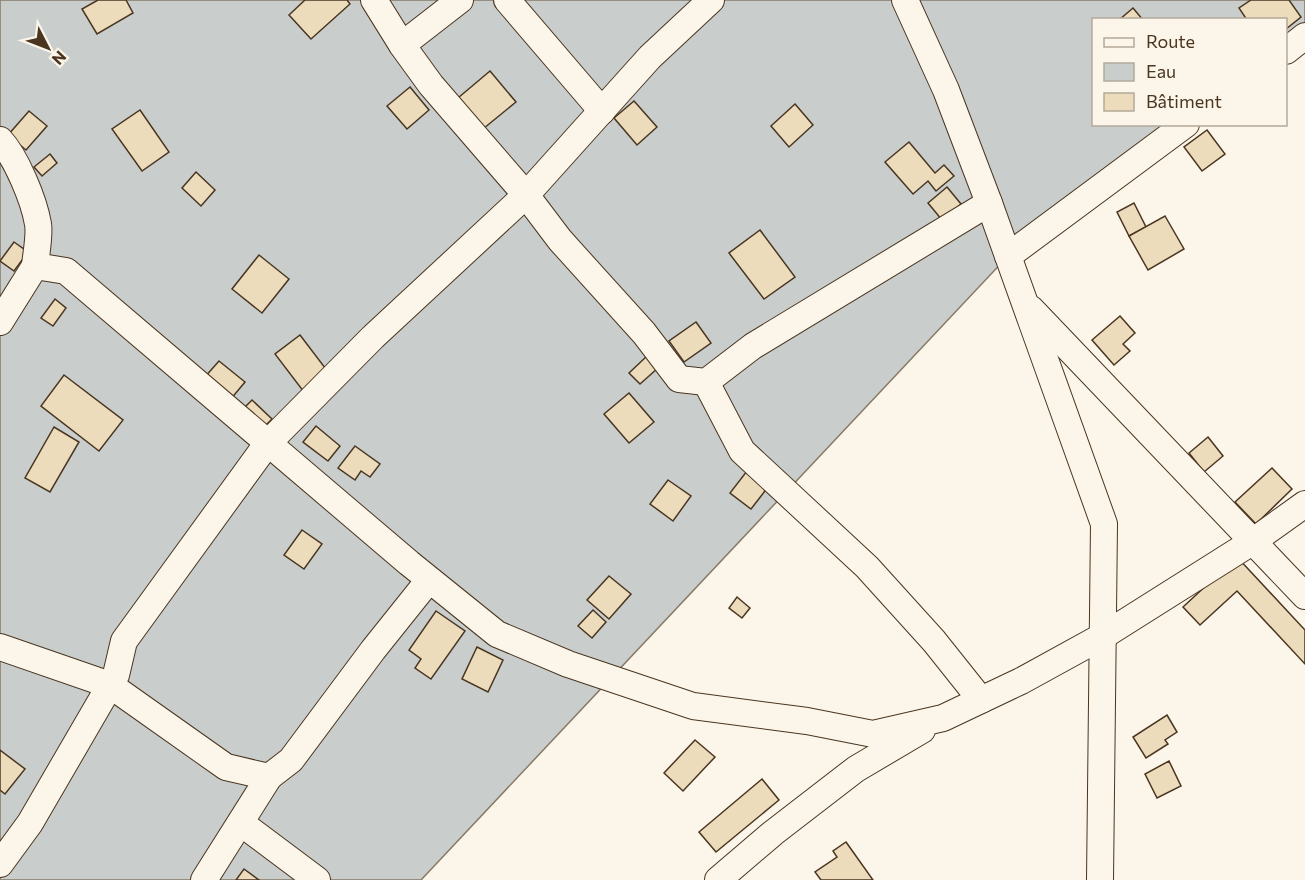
<svg xmlns="http://www.w3.org/2000/svg" width="1305" height="880" font-family="Commissioner,sans-serif">
	<style>
		.water { fill: #c9cecd; stroke: #887966; stroke-width: 1.5 }
		.building { fill: #ecdcbc; stroke: #4a3520; stroke-width: 1.5 }
		.lines { fill: none; stroke-linecap: round; stroke-linejoin: round }
		.minor-casing { stroke: #4a3520; stroke-width: 28 }
		.minor { stroke: #fbf6e9; stroke-width: 26 }
	</style>
	<rect width="100%" height="100%" fill="#fbf6e9"/>
	<path class="water" d="M0 0H1305V36L1286 51V20H1094V124L1186 125 1008 256 421 880H0Z"/>
	<g class="building">
		<path d="M98 0H126L133 13 97 34 82 9Z"/>
		<path d="M305 0H347L350 4 311 39 289 15Z"/>
		<path d="M1251 0H1289L1301 17 1286 29V20H1247L1239 8Z"/>
		<path d="M1133 8 1143 20H1119Z"/>
		<path d="M490 71 516 102 478 133 452 103Z"/>
		<path d="M410 87 429 110 407 129 387 106Z"/>
		<path d="M634 101 657 127 637 145 614 118Z"/>
		<path d="M795 104 813 125 789 147 771 126Z"/>
		<path d="M140 110 169 152 142 171 112 129Z"/>
		<path d="M29 111 47 126 26 150 8 135Z"/>
		<path d="M1207 130 1225 154 1202 171 1184 147Z"/>
		<path d="M909 142 935 173 944 165 954 176 936 191 928 181 913 194 885 162Z"/>
		<path d="M50 154 57 163 42 176 34 167Z"/>
		<path d="M196 172 215 190 201 206 182 188Z"/>
		<path d="M947 187 961 204 942 220 928 203Z"/>
		<path d="M1134 203 1146 227 1129 236 1117 212Z"/>
		<path d="M1165 216 1184 249 1148 270 1129 236Z"/>
		<path d="M760 230 795 277 764 299 729 253Z"/>
		<path d="M14 242 28 252 14 271 0 261Z"/>
		<path d="M259 255 289 279 262 313 232 289Z"/>
		<path d="M55 299 66 308 53 326 41 318Z"/>
		<path d="M1120 316 1135 333 1123 344 1130 351 1114 365 1092 340Z"/>
		<path d="M696 322 711 343 684 362 669 341Z"/>
		<path d="M300 335 332 377 307 396 275 354Z"/>
		<path d="M647 356 658 368 640 384 629 373Z"/>
		<path d="M219 361 245 382 230 400 204 378Z"/>
		<path d="M64 375 123 420 99 451 41 406Z"/>
		<path d="M629 393 654 422 629 443 604 414Z"/>
		<path d="M252 400 272 419 256 435 236 416Z"/>
		<path d="M316 426 340 446 328 461 303 442Z"/>
		<path d="M54 427 79 442 50 492 25 478Z"/>
		<path d="M1208 437 1223 456 1204 472 1189 453Z"/>
		<path d="M355 446 380 464 370 477 361 471 355 480 338 468Z"/>
		<path d="M1272 468 1292 489 1256 524 1235 502Z"/>
		<path d="M747 471 768 487 751 509 730 493Z"/>
		<path d="M668 480 691 496 673 521 650 504Z"/>
		<path d="M302 530 322 544 304 569 284 555Z"/>
		<path d="M1237 557 1305 630V664L1237 591 1200 625 1183 607Z"/>
		<path d="M609 576 631 594 609 619 587 600Z"/>
		<path d="M737 597 750 608 742 618 729 608Z"/>
		<path d="M593 610 606 622 592 638 578 626Z"/>
		<path d="M436 611 465 631 431 679 415 668 421 659 409 650Z"/>
		<path d="M477 647 503 660 488 692 462 679Z"/>
		<path d="M1167 715 1177 732 1165 740 1168 744 1146 758 1133 737Z"/>
		<path d="M695 740 715 757 683 791 664 773Z"/>
		<path d="M0 750 25 769 5 794 0 790Z"/>
		<path d="M1169 761 1181 786 1157 798 1145 774Z"/>
		<path d="M762 779 779 800 716 852 699 832Z"/>
		<path d="M846 842 873 880H821L815 872 837 857 833 851Z"/>
		<path d="M244 869 259 880H236Z"/>
	</g>
	<g class="lines">
		<defs>
			<g id="minor">
				<path d="M374 0 402 45 431 85 526 195 560 240 644 333 679 379 706 382 753 346 989 203"/>
				<path d="M507 0 602 111"/>
				<path d="M905 0 946 90 989 203 1104 524 1100 880"/>
				<path d="M402 45 460 0"/>
				<path d="M1286 51 1305 36"/>
				<path d="M0 140C16 157 34 200 38 224 40 235 36 254 35 266"/>
				<path d="M1008 256 1186 124"/>
				<path d="M1031 309 1305 596"/>
				<path d="M0 322 35 266 66 271 409 563 497 634 568 664 693 706 807 721 873 734 943 718 1021 681 1103 636 1252 542 1305 504"/>
				<path d="M706 382 742 451 867 567 934 641 981 700"/>
				<path d="M0 647 110 685 226 767 269 777"/>
				<path d="M241 823 317 880"/>
				<path d="M0 864 30 823 116 675 124 641 267 444 373 337 526 195 650 57 711 0"/>
				<path d="M204 880 269 777 291 760 373 650 429 580"/>
				<path d="M718 880 773 833 856 769 922 730"/>
			</g>
		</defs>
		<use href="#minor" class="minor-casing"/>
		<use href="#minor" class="minor"/>
	</g>
	<rect x="1092" y="18" width="195" height="108" fill="#fbf6e9" stroke="#b4a999" stroke-width="1.5"/>
	<rect x="1104" y="38" width="30" height="9" fill="#fbf6e9" stroke="#b4a999" stroke-width="1.5"/>
	<text x="1146" y="48" font-size="18" fill="#4a3520">Route</text>
	<rect x="1104" y="63" width="30" height="18" fill="#c9cecd" stroke="#b4a999" stroke-width="1.5"/>
	<text x="1146" y="78" font-size="18" fill="#4a3520">Eau</text>
	<rect x="1104" y="93" width="30" height="18" fill="#ecdcbc" stroke="#b4a999" stroke-width="1.5"/>
	<text x="1146" y="108" font-size="18" fill="#4a3520">Bâtiment</text>
	<g transform="translate(48 48) rotate(132)" stroke="#fbf6e9" stroke-width="4.5" paint-order="stroke">
	<path d="M0-4.5L10 22L0 15L-10 22Z" fill="#4a3520"/>
	<text y="-9" font-size="16" font-weight="bold" text-anchor="middle" fill="#4a3520">N</text>
	</g>
</svg>
